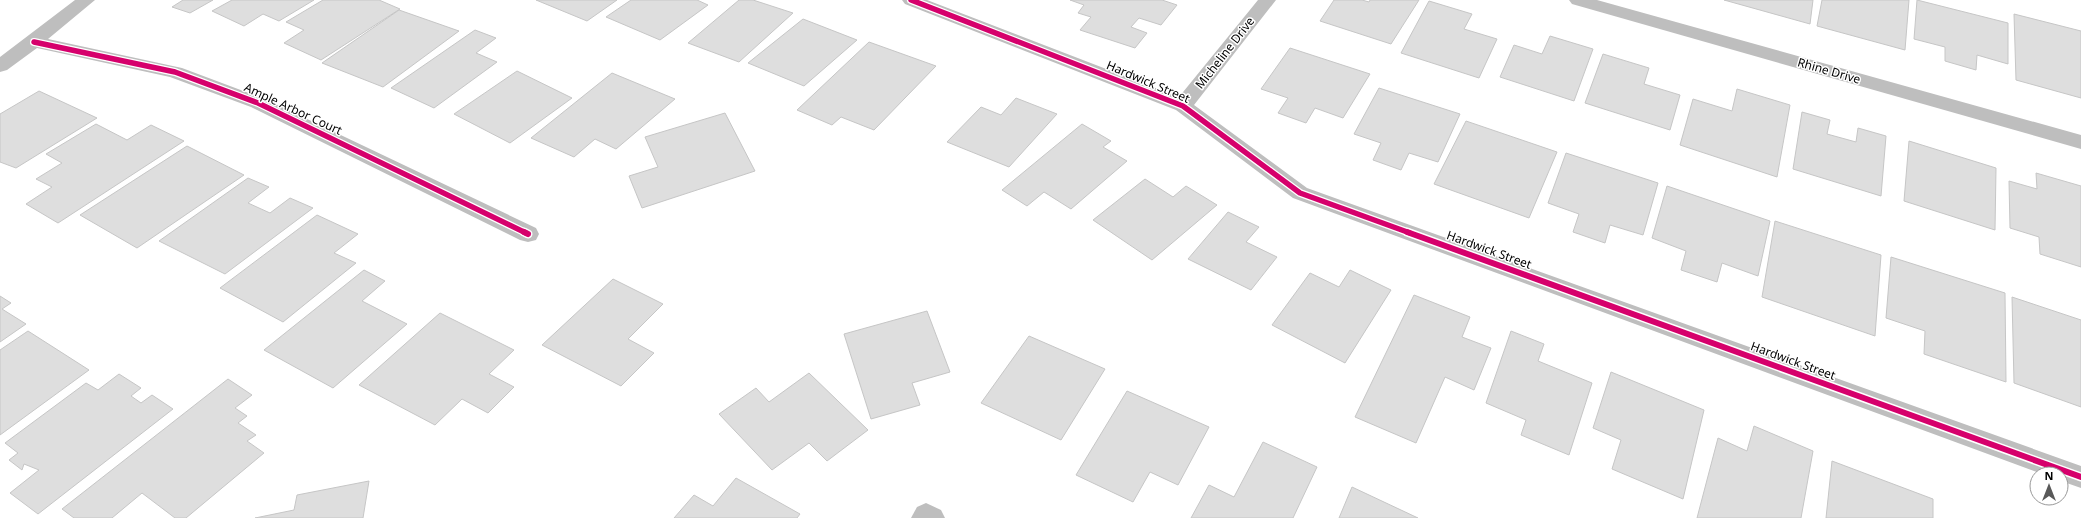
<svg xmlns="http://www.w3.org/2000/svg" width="2081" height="518" font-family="'Noto Sans',sans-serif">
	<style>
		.building { fill: #dedede; stroke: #c6c6c6 }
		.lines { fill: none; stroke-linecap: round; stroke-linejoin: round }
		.minor { fill: #bebebe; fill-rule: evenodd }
		.cycleway-far1-casing { stroke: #fff; stroke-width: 8 }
		.cycleway-casing { stroke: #fff; stroke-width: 9 }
		.cycleway-far1 { stroke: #d6006c; stroke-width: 5.5 }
		.cycleway { stroke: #d6006c; stroke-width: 6 }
		.labels { text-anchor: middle; stroke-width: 3; stroke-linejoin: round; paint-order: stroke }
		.street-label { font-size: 12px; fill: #000; stroke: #fff }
	</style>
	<rect width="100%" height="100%" fill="#fff"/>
	<g class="building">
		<path d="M183 0H213L190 13 172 7Z"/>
		<path d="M232 0H314L279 21 263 14 244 26 212 11Z"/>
		<path d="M323 0H379L400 9 321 60 284 43 304 30 286 22Z"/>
		<path d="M536 0H617L587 21Z"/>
		<path d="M631 0H697L708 5 660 40 606 17Z"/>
		<path d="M739 0H753L793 13 739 62 688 43Z"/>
		<path d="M1070 0H1162L1177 5 1161 25 1139 18 1131 27 1147 33 1135 48 1080 30 1091 17 1078 13 1084 5Z"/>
		<path d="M1334 0H1362L1369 2 1370 0H1419L1391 44 1320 21Z"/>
		<path d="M1724 0H1813L1810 24Z"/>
		<path d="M1822 0H1909L1905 50 1817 26Z"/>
		<path d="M1917 0 2008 23V64L1977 55 1976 70 1945 61V47L1914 39Z"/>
		<path d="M1429 1 1472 14 1464 29 1497 39 1479 78 1401 53Z"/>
		<path d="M399 10 459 31 383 87 322 63Z"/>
		<path d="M2014 14 2081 31V98L2016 80Z"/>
		<path d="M803 19 857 40 804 86 748 63Z"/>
		<path d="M475 30 496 38 476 53 497 62 434 108 391 88Z"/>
		<path d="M1550 36 1593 49 1574 101 1500 77 1514 45 1542 54Z"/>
		<path d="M869 42 936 66 874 130 841 117 832 125 797 110Z"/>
		<path d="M1290 48 1370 74 1343 118 1315 108 1306 123 1278 113 1288 98 1261 89Z"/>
		<path d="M1603 54 1649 68 1644 84 1680 95 1670 130 1585 103Z"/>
		<path d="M517 71 572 98 510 143 454 114Z"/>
		<path d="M612 73 675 99 616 149 595 139 574 157 531 138Z"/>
		<path d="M1379 88 1460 114 1438 162 1409 153 1401 170 1373 160 1381 143 1354 134Z"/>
		<path d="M1737 89 1790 105 1777 177 1680 145 1693 99 1732 111Z"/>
		<path d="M39 91 97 118 16 168 0 162V114Z"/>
		<path d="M1016 98 1057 114 1009 167 947 142 981 107 1001 115Z"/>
		<path d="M1802 112 1830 120 1827 134 1856 142 1858 128 1886 136 1881 196 1793 169Z"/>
		<path d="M725 113 755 171 642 208 629 176 658 167 645 137Z"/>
		<path d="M1466 121 1557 152 1529 218 1434 184Z"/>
		<path d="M96 124 127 140 151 125 184 141 58 223 26 204 52 187 36 179 62 163 46 154Z"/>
		<path d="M1082 124 1111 141 1103 147 1127 161 1071 209 1044 192 1027 206 1002 190Z"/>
		<path d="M1909 141 1996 168 1995 230 1904 201Z"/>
		<path d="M187 146 244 175 137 248 80 215Z"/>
		<path d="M1566 153 1658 183 1643 235 1610 225 1605 243 1573 232 1579 214 1548 203Z"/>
		<path d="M2036 173 2081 186V267L2040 254 2039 237 2010 228 2009 181 2037 189Z"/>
		<path d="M248 178 269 187 248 203 270 213 290 198 313 208 225 274 159 241Z"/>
		<path d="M1145 179 1173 197 1186 186 1217 205 1152 260 1093 220Z"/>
		<path d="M1667 186 1770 221 1758 276 1722 263 1717 282 1681 270 1686 251 1652 238Z"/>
		<path d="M1228 212 1259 227 1246 242 1277 257 1251 290 1188 259Z"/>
		<path d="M317 215 358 234 334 253 356 263 283 322 220 288Z"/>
		<path d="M1775 221 1881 255 1875 336 1762 297Z"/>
		<path d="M1891 257 2005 293 2006 382 1924 354 1925 331 1886 318Z"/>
		<path d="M364 270 385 281 362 301 407 324 333 388 264 350Z"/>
		<path d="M1350 270 1391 290 1345 363 1272 325 1310 273 1339 287Z"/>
		<path d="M613 279 663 304 628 339 654 353 621 386 542 345Z"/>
		<path d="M1414 295 1470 317 1462 337 1491 348 1474 390 1445 377 1416 443 1355 417Z"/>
		<path d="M0 296 11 303 2 309 26 324 0 342Z"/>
		<path d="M2012 297 2081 320V407L2014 383Z"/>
		<path d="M927 311 950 372 912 383 920 405 871 419 844 334Z"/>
		<path d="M440 313 514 350 489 374 514 387 488 413 462 399 435 425 359 385Z"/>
		<path d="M28 331 89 370 0 435V350Z"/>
		<path d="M1511 331 1544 344 1538 361 1592 383 1569 455 1521 435 1526 420 1486 403Z"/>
		<path d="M1029 336 1105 369 1061 440 981 403Z"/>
		<path d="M1611 372 1704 410 1683 499 1612 469 1621 440 1593 428Z"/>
		<path d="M809 373 868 430 827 461 809 443 772 470 719 414 756 388 769 402Z"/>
		<path d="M119 374 141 388 131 396 141 403 152 395 173 409 38 514 10 493 39 470 24 464 22 470 9 460 18 453 5 443 86 383 98 390Z"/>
		<path d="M228 379 252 395 235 408 247 416 238 423 256 435 247 441 264 453 186 518H175L142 493 112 518H74L62 509Z"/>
		<path d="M1127 391 1209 427 1178 485 1150 472 1133 502 1076 475Z"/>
		<path d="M1754 426 1813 451 1801 518H1697L1718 438 1747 451Z"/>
		<path d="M1263 442 1317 467 1293 518H1191L1209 485 1234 497Z"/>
		<path d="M1832 461 1933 499V518H1826Z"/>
		<path d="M736 478 800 514 797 518H674L694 495 713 506Z"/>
		<path d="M369 481 363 518H255L294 510 297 495Z"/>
		<path d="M1352 487 1418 518H1339Z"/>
	</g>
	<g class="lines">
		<g class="minor">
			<path d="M75 0H95L48 39 182 68 265 99 536 228 539 234 536 240 528 242 520 240 251 107 170 77 37 48 7 70 0 72V57Z"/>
			<path d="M902 0H927L1179 97 1258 0H1276L1194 105 1307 188 2081 466V488L2061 481V474H2042L1293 198 1176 110 905 4Z"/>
			<path d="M1569 0H1597L2081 135V149L1572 4Z"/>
			<path d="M926 503 941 510 945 518H911L917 507Z"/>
		</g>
		<defs>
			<g id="cycleway-far1">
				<path d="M911 0 1183 106 1300 193 1410 233"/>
				<path d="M34 42 175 72 258 103 526 233"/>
			</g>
			<g id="cycleway">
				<path d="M524 232 528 234"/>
				<path d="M1407 232 2081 477"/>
			</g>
		</defs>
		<use href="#cycleway-far1" class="cycleway-far1-casing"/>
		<use href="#cycleway" class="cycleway-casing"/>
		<use href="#cycleway-far1" class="cycleway-far1"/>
		<use href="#cycleway" class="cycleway"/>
	</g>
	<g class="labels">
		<g class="street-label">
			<text transform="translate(1225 53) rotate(-52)" y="4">Micheline Drive</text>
			<text transform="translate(1829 71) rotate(16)" y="4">Rhine Drive</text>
			<text transform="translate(1148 82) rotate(23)" y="4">Hardwick Street</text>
			<text transform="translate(293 109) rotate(25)" y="4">Ample Arbor Court</text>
			<text transform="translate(1489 250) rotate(20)" y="4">Hardwick Street</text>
			<text transform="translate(1793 361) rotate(20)" y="4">Hardwick Street</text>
		</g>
	</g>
	<g transform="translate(2049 486)"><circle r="19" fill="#ffffff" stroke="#999999"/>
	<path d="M0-3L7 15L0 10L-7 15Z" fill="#595959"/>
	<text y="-6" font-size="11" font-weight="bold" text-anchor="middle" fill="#000000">N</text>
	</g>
</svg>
